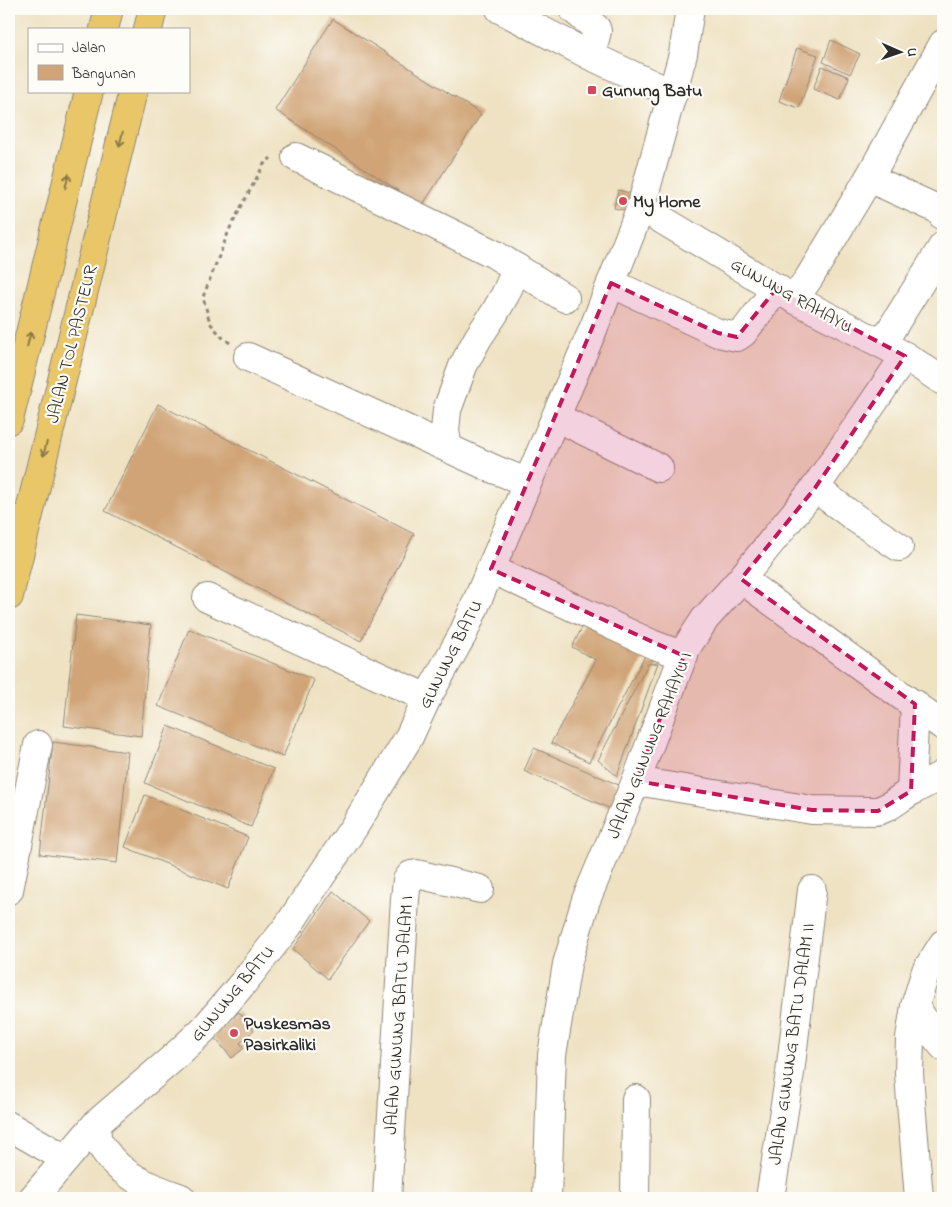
<svg xmlns="http://www.w3.org/2000/svg" width="952" height="1207" font-family="'Indie Flower',sans-serif">
	<style>
		.building { fill: #d0a477 }
		.lines { fill: none; stroke-linecap: round; stroke-linejoin: round }
		.minor-casing { stroke: #8d8677; stroke-width: 30 }
		.highway-casing { stroke: #8d8677; stroke-width: 30 }
		.path { stroke: #8d8677; stroke-width: 3; stroke-dasharray: 4 4; stroke-linecap: butt }
		.minor { stroke: #fff; stroke-width: 28 }
		.highway { stroke: #e9c769; stroke-width: 28 }
		.oneway { stroke: #8a794a }
		.marked { fill: #c2185b; fill-opacity: 0.2; stroke: #c2185b; stroke-width: 4; stroke-dasharray: 10 6; stroke-linejoin: round }
		.poi-dot { fill: #d1495b; stroke: #fdfcf7; stroke-width: 2 }
		.labels { text-anchor: middle; stroke-width: 4.5; stroke-linejoin: round; paint-order: stroke }
		.poi-label { font-size: 18px; font-weight: bold; fill: #2b2b2b; stroke: #fdfcf7; text-anchor: start }
		.street-label { font-size: 18px; fill: #2b2b2b; stroke: #fdfcf7 }
	</style>
	<rect width="100%" height="100%" fill="#fdfcf7"/>
	<filter id="ink" filterUnits="userSpaceOnUse"><feTurbulence type="fractalNoise" baseFrequency=".02" numOctaves="2"/><feDisplacementMap in="SourceGraphic" scale="10" xChannelSelector="R" yChannelSelector="G"/><feConvolveMatrix kernelMatrix="1 2 1 2 8 2 1 2 1" color-interpolation-filters="sRGB"/></filter>
	<filter id="wash" filterUnits="userSpaceOnUse"><feTurbulence type="fractalNoise" baseFrequency=".0096" numOctaves="4" result="noise"/><feDisplacementMap in="SourceGraphic" scale="20" xChannelSelector="R" yChannelSelector="G"/><feGaussianBlur stdDeviation="1.12" result="paint"/><feColorMatrix in="noise" values="0 0 0 0 0 0 0 0 0 0 0 0 0 0 0 0 0 1.4 0 .05"/><feComposite in="paint" operator="in"/></filter>
	<g filter="url(#wash)">
		<rect width="100%" height="100%" fill="#efe2c3"/>
		<g id="blocks">
			<g class="building">
				<path d="M333 19 481 114 422 206 275 110Z"/>
				<path d="M831 40 860 54 850 74 823 62Z"/>
				<path d="M797 48 818 55 799 108 779 101Z"/>
				<path d="M822 66 849 77 840 100 813 89Z"/>
				<path d="M618 190 633 194 628 211 614 208Z"/>
				<path d="M158 404 414 534 361 641 105 511Z"/>
				<path d="M76 615 151 625 141 736 64 726Z"/>
				<path d="M587 618 648 650 589 762 551 743 596 660 572 647Z"/>
				<path d="M189 629 314 680 283 757 158 706Z"/>
				<path d="M658 663 617 776 598 760 648 664Z"/>
				<path d="M168 726 274 769 251 827 145 783Z"/>
				<path d="M53 742 128 752 117 863 40 854Z"/>
				<path d="M534 748 621 786 611 809 524 771Z"/>
				<path d="M145 795 248 837 228 889 125 847Z"/>
				<path d="M333 891 369 921 328 979 293 949Z"/>
				<path d="M239 1012 254 1030 240 1043 244 1048 232 1058 213 1036Z"/>
			</g>
		</g>
	</g>
	<g filter="url(#ink)">
		<use href="#blocks" fill-opacity="0" stroke="#8d8677" stroke-width="1"/>
		<g class="lines">
			<defs>
				<g id="minor">
					<path d="M500 9 591 56 673 94"/>
					<path d="M573 9 596 28 597 31 591 56"/>
					<path d="M296 157 494 254 565 298"/>
					<path d="M869 178 935 208 940 211 943 216"/>
					<path d="M641 207 794 299 905 356 943 381"/>
					<path d="M611 283 718 333 737 337 743 333 777 288"/>
					<path d="M794 299 809 278 869 178 943 44"/>
					<path d="M882 344 943 246"/>
					<path d="M248 357 496 470 527 482"/>
					<path d="M556 417 659 468"/>
					<path d="M448 448 445 431 447 410 463 366 478 338 494 314 505 295 517 268"/>
					<path d="M815 488 858 520 899 547"/>
					<path d="M491 569 652 644 684 656"/>
					<path d="M741 579 943 726"/>
					<path d="M207 598 427 698"/>
					<path d="M636 781 812 810 874 811C887 811 900 797 912 791 922 785 933 780 943 774"/>
					<path d="M911 791 915 704"/>
					<path d="M9 890 38 745"/>
					<path d="M915 1006 933 1034 943 1046"/>
					<path d="M96 1124C97 1129 96 1135 98 1140 99 1143 102 1147 104 1150 122 1177 152 1188 181 1198"/>
					<path d="M9 1126 66 1159"/>
					<path d="M33 1198 96 1124 172 1059 204 1029 243 983 269 950 288 926 311 891 354 827 409 737 427 698 463 634 594 327 641 207 683 54 690 9"/>
					<path d="M387 1198 405 899 407 880 411 875 417 874 480 889"/>
					<path d="M547 1198 552 1055 567 964 586 900 636 781 686 648 705 619 741 579 815 488 905 356"/>
					<path d="M635 1198 636 1099"/>
					<path d="M770 1198 790 1073 812 890"/>
					<path d="M919 1198 911 1102 909 1073 910 1038 915 1006 926 971 943 944"/>
				</g>
				<g id="highway">
					<path d="M104 29 109 9"/>
					<path d="M148 29 153 9"/>
					<path d="M9 420 89 91"/>
					<path d="M9 596 133 91"/>
				</g>
			</defs>
			<use href="#minor" class="minor-casing"/>
			<use href="#highway" class="highway-casing"/>
			<path class="path" d="M230 343 222 337 210 323 203 297 230 228 264 164 271 158"/>
			<use href="#minor" class="minor"/>
			<use href="#highway" class="highway"/>
		</g>
		<defs><path id="oneway-shaft" d="M-6 0H5M1.5-3L5.5 0L1.5 3" fill="none" stroke-width="1.6" stroke-linecap="round" stroke-linejoin="round" transform="scale(1.25)"/></defs>
		<g class="oneway">
			<use href="#oneway-shaft" transform="translate(121 139) rotate(104)"/>
			<use href="#oneway-shaft" transform="translate(67 181) rotate(-76)"/>
			<use href="#oneway-shaft" transform="translate(29 339) rotate(-76)"/>
			<use href="#oneway-shaft" transform="translate(45 449) rotate(104)"/>
		</g>
	</g>
	<path class="marked" d="M611 283 718 333 737 337 777 288 905 356 815 488 741 579 915 704 911 791 878 811 812 810 636 781 684 656 491 569Z"/>
	<g class="poi-dot">
		<rect x="587" y="85" width="10" height="10" rx="2.5"/>
		<circle cx="623" cy="201" r="5"/>
		<circle cx="234" cy="1033" r="5"/>
	</g>
	<g class="labels">
		<g class="poi-label">
			<text x="602" y="96">Gunung Batu</text>
			<text x="633" y="207">My Home</text>
			<text x="244" y="1029">Puskesmas<tspan x="244" dy="21">Pasirkaliki</tspan></text>
		</g>
		<g class="street-label">
			<text transform="translate(792 295) rotate(29)" y="6">GUNUNG RAHAYU</text>
			<text transform="translate(71 344) rotate(-76)" y="6">JALAN TOL PASTEUR</text>
			<text transform="translate(450 654) rotate(-63)" y="6">GUNUNG BATU</text>
			<text transform="translate(649 745) rotate(-68)" y="6">JALAN GUNUNG RAHAYU I</text>
			<text transform="translate(232 993) rotate(-50)" y="6">GUNUNG BATU</text>
			<text transform="translate(398 1015) rotate(-86)" y="6">JALAN GUNUNG BATU DALAM I</text>
			<text transform="translate(791 1044) rotate(-82)" y="6">JALAN GUNUNG BATU DALAM II</text>
		</g>
	</g>
	<rect width="952" height="1207" fill="none" stroke="#fdfcf7" stroke-width="30"/>
	<rect x="28" y="28" width="162" height="65" fill="#fdfcf7" stroke="#a9a8a5"/>
	<rect x="38" y="44" width="25" height="8" fill="#ffffff" stroke="#a9a8a5"/>
	<text x="72" y="52" font-size="15" fill="#2b2b2b">Jalan</text>
	<rect x="38" y="65" width="25" height="15" fill="#d0a477" stroke="#a9a8a5"/>
	<text x="72" y="78" font-size="15" fill="#2b2b2b">Bangunan</text>
	<g transform="translate(900 52) rotate(92)" stroke="#fdfcf7" stroke-width="4" paint-order="stroke">
	<path d="M0-4L9 19L0 12L-9 19Z" fill="#2b2b2b"/>
	<text y="-8" font-size="14" font-weight="bold" text-anchor="middle" fill="#2b2b2b">U</text>
	</g>
</svg>
